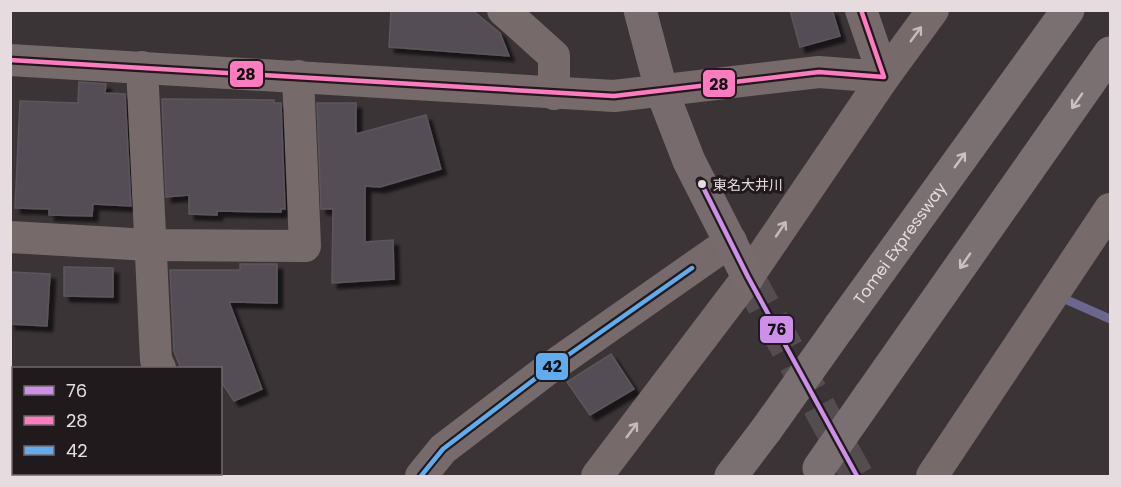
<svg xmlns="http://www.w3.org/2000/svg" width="1121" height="487" font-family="Poppins,'Noto Sans JP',sans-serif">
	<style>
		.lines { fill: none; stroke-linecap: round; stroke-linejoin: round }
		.stream { stroke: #6b678f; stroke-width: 9 }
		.building { fill: #544d54; stroke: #5c575b; stroke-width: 1.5; filter: url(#shadow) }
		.primary-tunnel { stroke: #544d50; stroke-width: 33; stroke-dasharray: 33 16; stroke-linecap: butt }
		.street { stroke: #776a6b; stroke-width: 32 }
		.primary { stroke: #776b6d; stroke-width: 33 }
		.highway { stroke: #7a7072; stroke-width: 33 }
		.highway-bridge { stroke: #7a7072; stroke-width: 33 }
		.bus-1-casing { stroke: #211a1d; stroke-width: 9 }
		.bus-2-casing { stroke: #211a1d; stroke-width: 9 }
		.bus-3-casing { stroke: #211a1d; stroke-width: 9 }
		.bus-1 { stroke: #ce8fe9; stroke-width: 4.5 }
		.bus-2 { stroke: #fe7ac1; stroke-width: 4.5 }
		.bus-3 { stroke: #60acee; stroke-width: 4.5 }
		.oneway { stroke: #c5babd }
		.oneway2 { stroke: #cbc1c4 }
		.bus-dot { fill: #e6dce0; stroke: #211a1d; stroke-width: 2 }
		.labels { text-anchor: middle; stroke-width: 6; stroke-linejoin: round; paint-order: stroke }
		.bus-label { font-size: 14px; fill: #e6dce0; stroke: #211a1d; text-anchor: start }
		.street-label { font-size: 16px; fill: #e6dce0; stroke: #211a1d }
		.line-badge { stroke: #211a1d; stroke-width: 2 }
		.pale-badge-label { font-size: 16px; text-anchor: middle; font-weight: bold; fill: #111 }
	</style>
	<defs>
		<filter id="shadow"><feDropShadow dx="5.5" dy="5.5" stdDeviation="1.5" flood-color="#0009"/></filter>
	</defs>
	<rect width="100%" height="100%" fill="#3a3437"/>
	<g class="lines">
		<path class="stream" d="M1058 296 1110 319"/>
	</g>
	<g class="building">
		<path d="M391 10H472L500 33 509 56 389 47Z"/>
		<path d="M790 10H832L840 36 800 47Z"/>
		<path d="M79 82 106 84 105 93 125 94 131 206 93 204 92 216 49 215V209L15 208 20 101 78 103Z"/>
		<path d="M162 99 274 100V103H281L285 209H281V212L217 211V215L189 214V195L166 197Z"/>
		<path d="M317 103H356V134L426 115 441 169 380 187 365 186V242L393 240 394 279 332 283 333 209H321Z"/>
		<path d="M240 264H277V303L229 302 262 389 234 401 220 380V369H181L174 351 170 270H240Z"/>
		<path d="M64 267 113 268V297L64 296Z"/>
		<path d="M10 272 50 274 47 326 10 324Z"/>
		<path d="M611 354 634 389 590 415 567 382Z"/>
	</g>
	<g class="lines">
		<path class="primary-tunnel" d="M748 277 857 476"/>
		<g class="street">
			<path d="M503 10 554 56V94"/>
			<path d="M10 60 614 96 819 72 884 77 861 10"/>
			<path d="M142 67 156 360 160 368"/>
			<path d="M10 237 149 245 305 246 298 76"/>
			<path d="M143 474 146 476"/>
			<path d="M198 476 201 474"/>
			<path d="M421 476 443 449 544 372 731 241"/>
			<path d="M597 476 748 277 884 77 933 10"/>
			<path d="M932 476 1110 209"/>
		</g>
		<path class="primary" d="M640 10 661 89 689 161 748 277"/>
		<g class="highway">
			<path id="s1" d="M840 326 1068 10"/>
			<path d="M870 395 1110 53"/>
			<path d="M731 476 766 430"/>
		</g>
		<g class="highway-bridge">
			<path d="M766 430 840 326"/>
			<path d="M819 468 870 395"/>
		</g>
		<defs>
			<path id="bus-1" d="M700 181 748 277 857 476"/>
			<path id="bus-2" d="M10 60 614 96 819 72 884 77 861 10"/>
			<path id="bus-3" d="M421 476 443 449 544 372 692 268"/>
		</defs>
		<use href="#bus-1" class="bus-1-casing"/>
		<use href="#bus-2" class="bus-2-casing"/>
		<use href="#bus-3" class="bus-3-casing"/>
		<use href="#bus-1" class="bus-1"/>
		<use href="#bus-2" class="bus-2"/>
		<use href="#bus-3" class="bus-3"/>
	</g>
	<defs><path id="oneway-shaft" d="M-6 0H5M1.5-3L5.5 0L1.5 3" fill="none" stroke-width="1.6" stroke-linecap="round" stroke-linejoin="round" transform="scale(1.5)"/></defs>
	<g class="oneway">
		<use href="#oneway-shaft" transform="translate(916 34) rotate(-54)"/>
		<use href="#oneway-shaft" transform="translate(781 229) rotate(-56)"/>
		<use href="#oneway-shaft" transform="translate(632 430) rotate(-53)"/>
	</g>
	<g class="oneway2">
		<use href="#oneway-shaft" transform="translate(1077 101) rotate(125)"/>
		<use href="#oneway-shaft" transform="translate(960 160) rotate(-54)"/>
		<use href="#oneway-shaft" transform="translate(965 261) rotate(125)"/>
	</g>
	<circle class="bus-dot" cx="702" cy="184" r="5"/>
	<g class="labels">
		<g class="bus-label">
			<text x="713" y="190">東名大井川</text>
		</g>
		<g class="street-label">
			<text dy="6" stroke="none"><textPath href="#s1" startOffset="102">Tomei Expressway</textPath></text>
		</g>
	</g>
	<g class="line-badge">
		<rect x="229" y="60" width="35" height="28" rx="6" fill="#fe7ac1"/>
		<rect x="702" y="69" width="34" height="29" rx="6" fill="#fe7ac1"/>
		<rect x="759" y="315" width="35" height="29" rx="6" fill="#ce8fe9"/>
		<rect x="535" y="352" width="34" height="29" rx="6" fill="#60acee"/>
	</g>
	<g class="pale-badge-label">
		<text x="246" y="80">28</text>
		<text x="719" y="90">28</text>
		<text x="777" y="335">76</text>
		<text x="552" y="372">42</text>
	</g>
	<rect width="1121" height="487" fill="none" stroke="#e6dce0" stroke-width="24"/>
	<rect x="12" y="367" width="210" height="108" fill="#211a1d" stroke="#70686b" stroke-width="1.5"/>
	<rect x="24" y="386" width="30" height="9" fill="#ce8fe9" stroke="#70686b" stroke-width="1.5"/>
	<text x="66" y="397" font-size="18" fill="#e6dce0">76</text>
	<rect x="24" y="416" width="30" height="9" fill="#fe7ac1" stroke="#70686b" stroke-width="1.5"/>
	<text x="66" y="427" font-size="18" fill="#e6dce0">28</text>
	<rect x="24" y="446" width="30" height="9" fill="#60acee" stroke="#70686b" stroke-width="1.5"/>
	<text x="66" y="457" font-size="18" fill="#e6dce0">42</text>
</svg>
